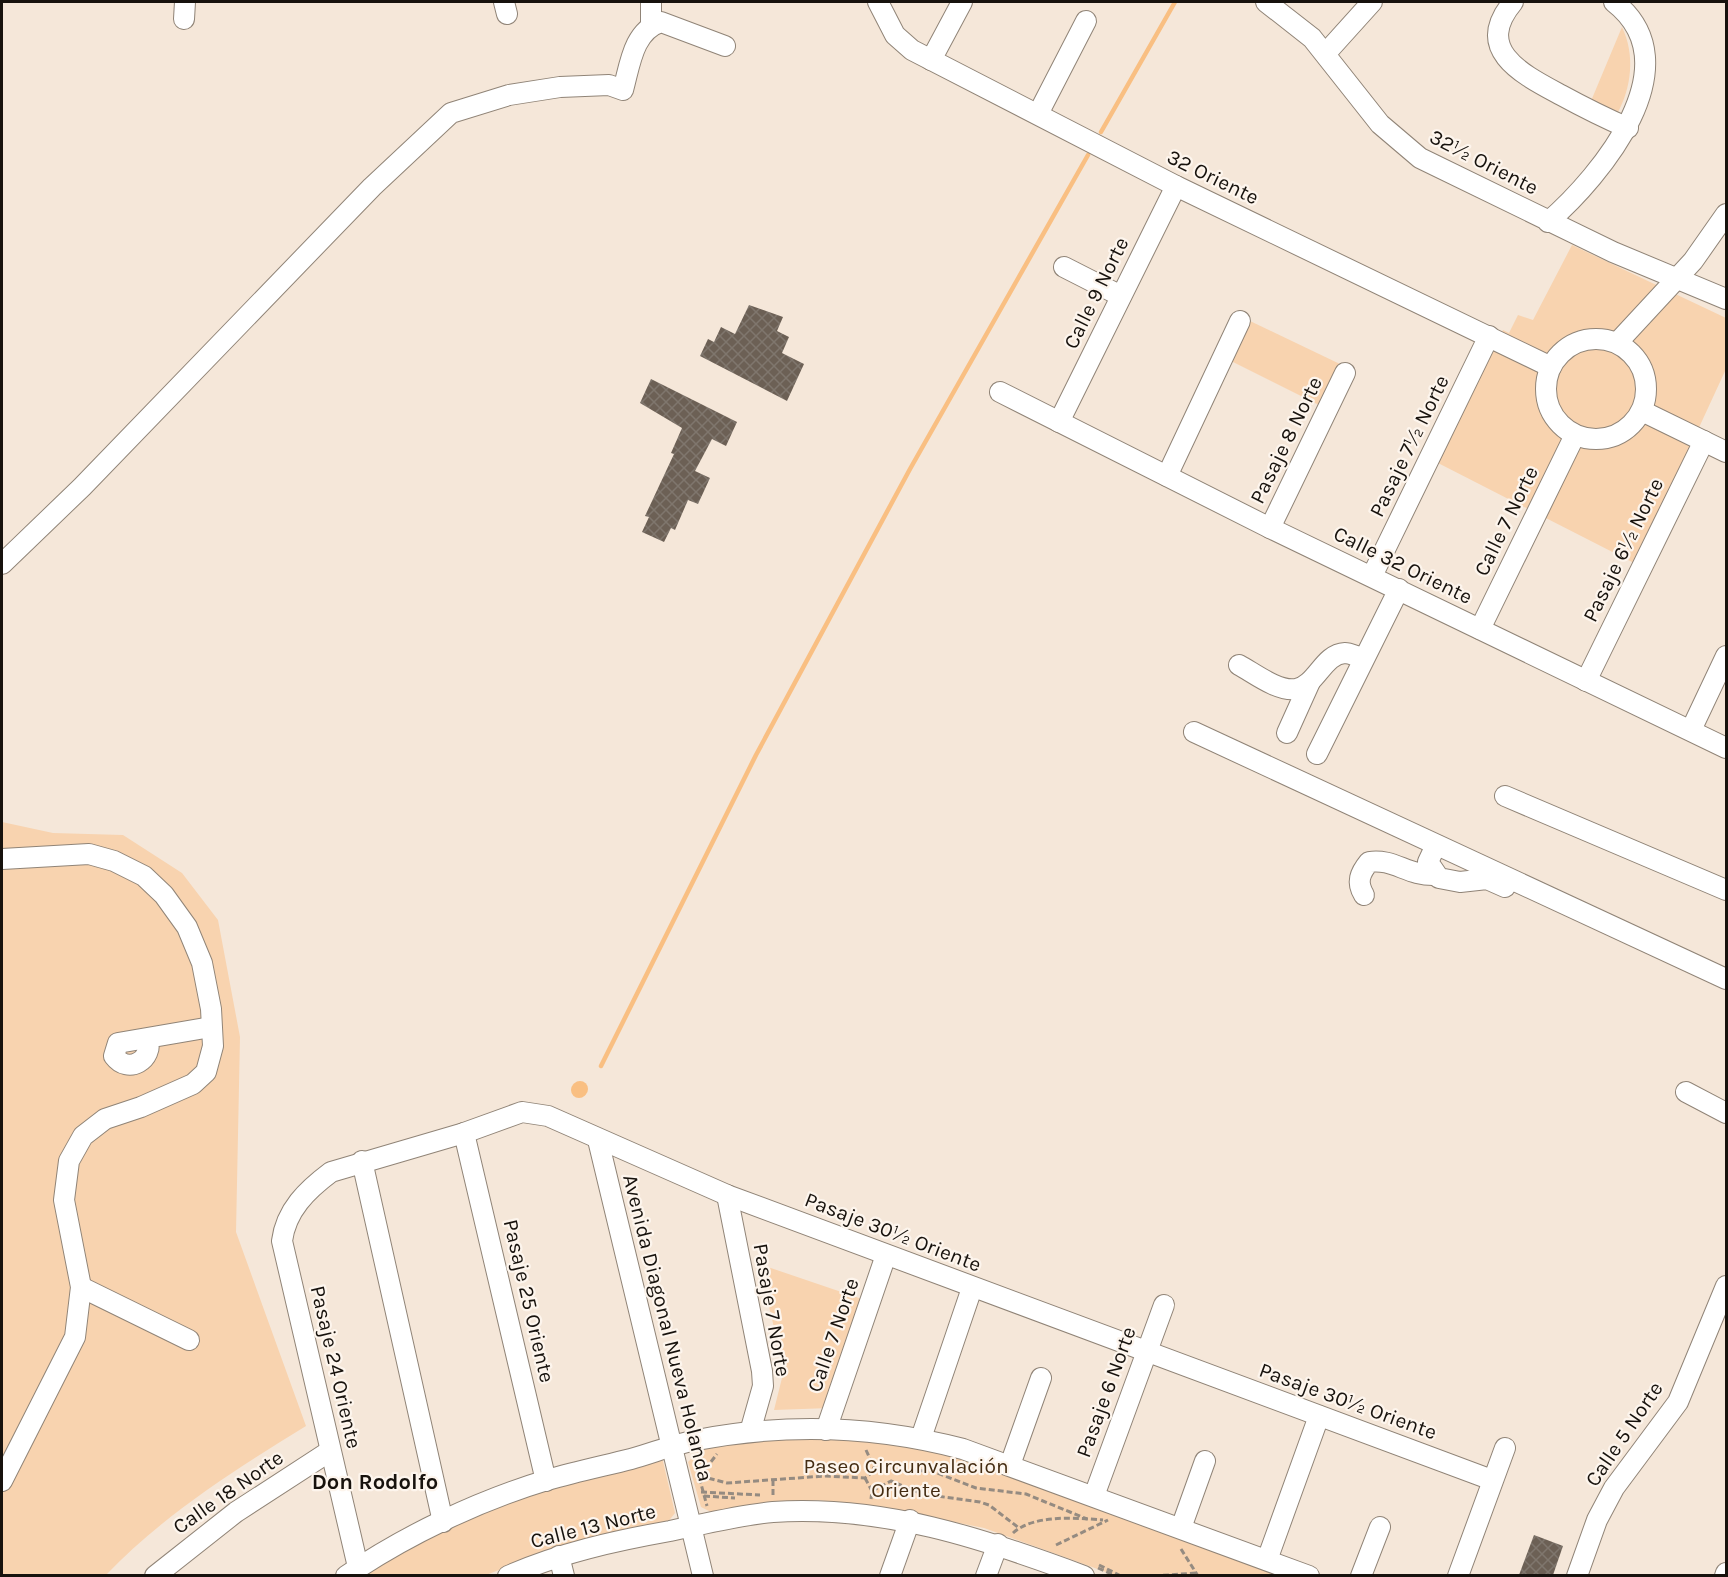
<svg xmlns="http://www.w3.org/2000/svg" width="1728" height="1577" font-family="Karla,sans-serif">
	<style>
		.green { fill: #f8d3af }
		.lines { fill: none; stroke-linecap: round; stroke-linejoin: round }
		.stream { stroke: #f9bf82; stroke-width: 4.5 }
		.canal { stroke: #f9bf82; stroke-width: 16 }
		.building { fill: url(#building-cross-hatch) }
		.minor-casing { stroke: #908477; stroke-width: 22 }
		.path { stroke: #958b81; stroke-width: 3; stroke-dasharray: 6 3; stroke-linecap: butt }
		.minor { stroke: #fff; stroke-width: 20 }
		.labels { text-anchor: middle; stroke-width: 4.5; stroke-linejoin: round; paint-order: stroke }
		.street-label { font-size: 21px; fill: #17120d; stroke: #fdf5ed }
		.park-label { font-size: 21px; fill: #442c12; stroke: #fdf5ed }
		.neighbourhood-label { font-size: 22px; font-weight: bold; fill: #17120d; stroke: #fdf5ed }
	</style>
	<defs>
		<pattern id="building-cross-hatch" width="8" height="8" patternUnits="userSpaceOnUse" patternTransform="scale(1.5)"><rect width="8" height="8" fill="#6c6055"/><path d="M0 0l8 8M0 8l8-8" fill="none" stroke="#7f766d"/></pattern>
	</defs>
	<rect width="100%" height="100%" fill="#f5e7d9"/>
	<g class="green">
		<path d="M1622 27C1635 54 1632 87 1617 114L1591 101Z"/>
		<path d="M1572 245 1726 318V369L1636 564 1438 463 1503 330 1509 333 1518 315 1533 320Z"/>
		<path d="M1250 321 1342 365 1321 406 1231 361Z"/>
		<path d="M2 822 53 833 123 835 182 873 218 920 240 1037 236 1232 306 1426C236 1469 162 1516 106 1575H2Z"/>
		<path d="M759 1264 862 1299 830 1408 774 1410 784 1370Z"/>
		<path d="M831 1438 907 1445 970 1459 1283 1575H1114L984 1528 884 1508 817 1500 759 1505 711 1512 701 1507 688 1462 702 1448 769 1440Z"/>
		<path d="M662 1457 675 1513 667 1523 566 1544 486 1575 365 1576C451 1510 560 1484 662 1457Z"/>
	</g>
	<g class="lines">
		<g class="stream">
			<path d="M1101 132 1175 2"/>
			<path d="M601 1066 756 755 910 469 1088 155"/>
		</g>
		<path class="canal" d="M579 1090 580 1089"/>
	</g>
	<g class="building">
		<path d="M749 305 783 317 777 331 789 337 782 353 804 364 787 401 700 356 708 339 714 342 721 327 735 334Z"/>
		<path d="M651 379 737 422 726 446 712 439 695 471 710 478 698 504 688 500 675 530 671 528 664 542 642 532 649 517 645 516 674 454 671 453 682 428 640 403Z"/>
		<path d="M1534 1535 1563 1546 1553 1575H1519Z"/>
	</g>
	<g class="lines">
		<defs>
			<g id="minor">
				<path d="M504 2 507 14"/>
				<path d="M651 2V25"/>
				<path d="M878 2 895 35 912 50 1176 186 1551 367"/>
				<path d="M1266 2 1312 38 1380 124 1420 158 1613 252 1726 299"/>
				<path d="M1513 2C1473 50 1522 74 1561 95 1583 107 1605 118 1628 128"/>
				<path d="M184 19 185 2"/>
				<path d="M1326 53 1372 2"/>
				<path d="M931 60 962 2"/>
				<path d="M1038 114 1086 21"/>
				<path d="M1548 222C1601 176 1694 64 1614 2"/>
				<path d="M1064 267 1121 296"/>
				<circle cx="1596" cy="389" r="50"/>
				<path d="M1617 343 1693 261 1726 214"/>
				<path d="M1000 392 1270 528 1726 748"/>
				<path d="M1642 411 1726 452"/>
				<path d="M1059 422 1176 186"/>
				<path d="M1167 476 1240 321"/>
				<path d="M1270 528 1345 373"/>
				<path d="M2 564 82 487 372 187 451 113 509 95 560 87 609 85 623 90C630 65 633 31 661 22L725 46"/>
				<path d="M1372 576 1489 336"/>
				<path d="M1480 629 1575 435"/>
				<path d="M1239 665C1254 673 1278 692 1296 689 1317 685 1323 654 1345 653 1350 653 1358 657 1363 658"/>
				<path d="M1586 681 1704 441"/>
				<path d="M1691 730 1726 656"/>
				<path d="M1194 732 1726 979"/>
				<path d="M1287 733 1310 682"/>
				<path d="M1317 754 1399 589"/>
				<path d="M1505 796 1726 890"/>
				<path d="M1436 845 1428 862 1439 878 1460 882 1487 879 1505 887"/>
				<path d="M2 859 89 854 114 861 144 876 164 895 187 927 202 963 211 1009 213 1046 206 1072 193 1084 141 1107 105 1119 83 1136 69 1161 64 1200 81 1287 75 1337 2 1481"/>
				<path d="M1364 895C1356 882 1360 873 1369 862 1393 858 1408 876 1435 875"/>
				<path d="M148 1038C154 1060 128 1075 114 1056L118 1043 211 1027"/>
				<path d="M1686 1092 1726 1113"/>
				<path d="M464 1133 546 1481"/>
				<path d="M598 1140 703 1576"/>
				<path d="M362 1161 443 1522"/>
				<path d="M727 1195 762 1371 763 1386 750 1432"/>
				<path d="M81 1287 189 1340"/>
				<path d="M826 1430 886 1255"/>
				<path d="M921 1438 972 1288"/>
				<path d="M1010 1465 1041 1378"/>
				<path d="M1094 1496 1164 1305"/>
				<path d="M1181 1528 1205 1461"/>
				<path d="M559 1556 564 1576"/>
				<path d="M1267 1560 1319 1416"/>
				<path d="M358 1567 282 1241C286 1210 307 1190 331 1172L464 1133 522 1112 548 1116 727 1195 1492 1480"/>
				<path d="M155 1576 236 1512 330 1451"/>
				<path d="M346 1576C406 1535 478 1501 547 1480 575 1472 603 1466 631 1459 653 1453 674 1444 697 1440 785 1423 876 1426 963 1449L1309 1576"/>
				<path d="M508 1576C560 1553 614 1541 670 1531 704 1524 739 1515 773 1512 883 1505 982 1538 1084 1576"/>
				<path d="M890 1576 910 1520"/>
				<path d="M986 1576 998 1544"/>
				<path d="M1361 1576 1380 1527"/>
				<path d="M1458 1576 1505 1448"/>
				<path d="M1577 1576 1597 1520 1614 1488 1678 1402 1726 1286"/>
				<path d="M1725 1576 1726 1573"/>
			</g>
		</defs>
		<use href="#minor" class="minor-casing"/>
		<g class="path">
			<path d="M866 1450 875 1470"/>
			<path d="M697 1469 707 1506"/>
			<path d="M875 1470 932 1471 976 1488 1026 1494 1087 1519"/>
			<path d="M700 1476 717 1454"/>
			<path d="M700 1476 727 1483 825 1476 865 1478 875 1470"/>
			<path d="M865 1478 872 1491 871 1499"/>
			<path d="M872 1491 891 1481 922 1494 980 1502 989 1505 1019 1528"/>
			<path d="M701 1492 760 1495"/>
			<path d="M773 1495V1480"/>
			<path d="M704 1496 735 1498"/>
			<path d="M1013 1533C1034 1514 1076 1518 1103 1520"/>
			<path d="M1056 1545 1108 1520"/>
			<path d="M1181 1549 1198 1576"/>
			<path d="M1099 1565 1121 1576"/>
			<path d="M1098 1568 1116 1576"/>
			<path d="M1154 1576 1196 1573"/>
		</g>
		<use href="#minor" class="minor"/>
	</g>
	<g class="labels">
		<g class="street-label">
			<text transform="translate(1484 162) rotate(27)" y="7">32½ Oriente</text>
			<text transform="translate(1213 177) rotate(26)" y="7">32 Oriente</text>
			<text transform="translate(1096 293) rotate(-64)" y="7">Calle 9 Norte</text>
			<text transform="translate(1286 440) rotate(-64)" y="7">Pasaje 8 Norte</text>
			<text transform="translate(1409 446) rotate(-64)" y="7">Pasaje 7½ Norte</text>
			<text transform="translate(1506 521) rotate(-64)" y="7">Calle 7 Norte</text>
			<text transform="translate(1623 550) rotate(-64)" y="7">Pasaje 6½ Norte</text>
			<text transform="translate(1403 565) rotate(26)" y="7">Calle 32 Oriente</text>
			<text transform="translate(893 1232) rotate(21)" y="7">Pasaje 30½ Oriente</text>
			<text transform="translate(529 1301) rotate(77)" y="7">Pasaje 25 Oriente</text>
			<text transform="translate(772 1310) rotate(80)" y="7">Pasaje 7 Norte</text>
			<text transform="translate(668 1328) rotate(76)" y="7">Avenida Diagonal Nueva Holanda</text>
			<text transform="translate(833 1335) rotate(-71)" y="7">Calle 7 Norte</text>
			<text transform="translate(336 1367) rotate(77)" y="7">Pasaje 24 Oriente</text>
			<text transform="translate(1106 1392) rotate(-70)" y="7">Pasaje 6 Norte</text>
			<text transform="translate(1348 1401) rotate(20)" y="7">Pasaje 30½ Oriente</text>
			<text transform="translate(1624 1434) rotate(-56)" y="7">Calle 5 Norte</text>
			<text transform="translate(228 1492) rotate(-35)" y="7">Calle 18 Norte</text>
			<text transform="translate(593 1526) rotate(-14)" y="7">Calle 13 Norte</text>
		</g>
		<g class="park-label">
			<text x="906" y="1473">Paseo Circunvalación<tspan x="906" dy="24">Oriente</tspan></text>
		</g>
		<g class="neighbourhood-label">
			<text x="375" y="1489">Don Rodolfo</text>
		</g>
	</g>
	<rect width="1728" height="1577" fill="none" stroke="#17120d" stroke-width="6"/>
</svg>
